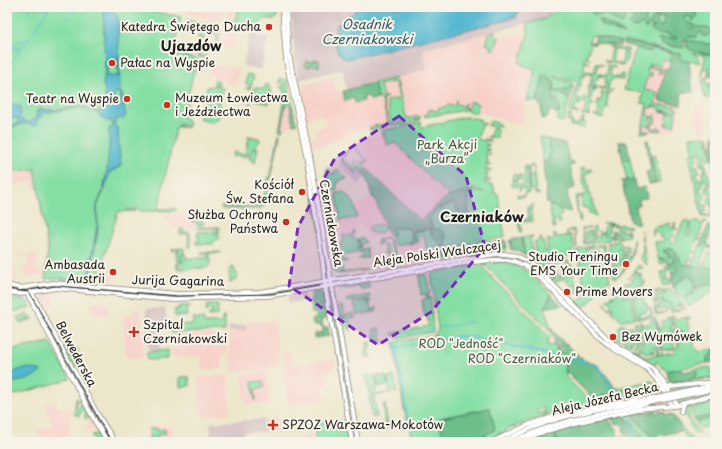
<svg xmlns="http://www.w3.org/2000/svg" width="722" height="449" font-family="'Playpen Sans',sans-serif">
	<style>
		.built { fill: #f7d1c9 }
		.industrial { fill: #d2bfc1 }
		.green { fill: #85dfa5; stroke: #507e60; fill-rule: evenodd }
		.forest { fill: #6cbe8a; stroke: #446d53 }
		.water { fill: #52b7d0; stroke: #376a76; fill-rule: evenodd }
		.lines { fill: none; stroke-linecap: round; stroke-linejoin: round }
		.stream { stroke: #52b7d0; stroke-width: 1 }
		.canal { stroke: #52b7d0; stroke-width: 2 }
		.major-casing { stroke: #848173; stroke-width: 5.5 }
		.major { stroke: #fff; stroke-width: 4 }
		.tram { stroke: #1c1c1c; stroke-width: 1 }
		.major-bridge-casing { stroke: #848173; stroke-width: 5.5; stroke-linecap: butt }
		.major-bridge { stroke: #fff; stroke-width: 4 }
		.marked { fill: #7b2cbf; fill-opacity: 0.2; stroke: #7b2cbf; stroke-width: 3; stroke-dasharray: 8 5; stroke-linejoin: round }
		.poi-dot { fill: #c8321e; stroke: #f7f3e8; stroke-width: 1.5 }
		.labels { text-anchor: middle; stroke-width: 4; stroke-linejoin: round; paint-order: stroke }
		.poi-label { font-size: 12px; fill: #1c1c1c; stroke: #f7f3e8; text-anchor: end }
		.park-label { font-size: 12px; fill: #3c5645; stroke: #f7f3e8 }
		.street-label { font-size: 12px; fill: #1c1c1c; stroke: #f7f3e8 }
		.water-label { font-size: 13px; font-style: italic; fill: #325a64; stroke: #f7f3e8 }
		.quarter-label { font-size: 14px; font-weight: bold; fill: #1c1c1c; stroke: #f7f3e8 }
	</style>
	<rect width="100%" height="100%" fill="#f7f3e8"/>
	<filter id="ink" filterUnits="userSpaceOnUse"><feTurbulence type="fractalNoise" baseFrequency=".025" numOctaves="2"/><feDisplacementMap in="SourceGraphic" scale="8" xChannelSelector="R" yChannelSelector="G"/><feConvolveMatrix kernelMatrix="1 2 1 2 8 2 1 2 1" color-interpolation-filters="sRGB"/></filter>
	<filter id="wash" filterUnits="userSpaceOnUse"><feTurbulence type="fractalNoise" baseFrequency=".012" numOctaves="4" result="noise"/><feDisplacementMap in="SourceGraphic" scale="16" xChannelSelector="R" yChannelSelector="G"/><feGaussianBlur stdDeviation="0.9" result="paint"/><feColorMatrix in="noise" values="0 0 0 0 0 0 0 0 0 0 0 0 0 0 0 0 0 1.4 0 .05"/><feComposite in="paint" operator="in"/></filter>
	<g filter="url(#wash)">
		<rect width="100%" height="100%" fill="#ece6ca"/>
		<g class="built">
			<path d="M185 7H224L221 21 193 15V14L188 12Z"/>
			<path d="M229 7H235L234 15 231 14V17L233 18 232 24 226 22 228 17Z"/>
			<path d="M221 28 225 29 222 34 227 36 228 31 226 29 237 31 235 47 230 46 229 49 216 48Z"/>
			<path d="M490 32 486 44 492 46 495 50 499 37 528 34 519 63 536 70 520 124 479 112 478 104 470 102 468 108 454 109 357 130 347 134 324 146 317 148 312 144 310 139 317 136 314 129 326 126V123L325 117 322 118 321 114 310 117V118L306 119 301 96 305 95 303 85 332 77 337 92 343 91 346 101 354 98 355 103 364 101 363 97 369 96 378 98 374 83 427 70 422 49Z"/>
			<path d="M651 48 671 53 669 69H666L659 101 681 105 675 131 641 133 647 104 641 103Z"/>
			<path d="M211 63 240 69 236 85 225 83V81L214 78V75L209 74Z"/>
			<path d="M704 103 707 131 702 132 699 131 698 121H696L695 104Z"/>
			<path d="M286 104H290L294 125 280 130Z"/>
			<path d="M383 134 387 145 395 143 448 195 420 220 365 165 368 161 352 146 351 141Z"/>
			<path d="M35 169 38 188 34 189 33 182 7 185 8 171Z"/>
			<path d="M374 197 389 236 368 239 365 228H362L359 225 356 205Z"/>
			<path d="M203 214V225L194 226V228H173L172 222H163L164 215Z"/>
			<path d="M356 219 357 227 351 235 343 236 341 221Z"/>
			<path d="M421 242 422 249 400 252 398 246Z"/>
			<path d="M38 253 36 265H35L36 271H42L41 276H33L28 278 22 267 29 266 27 258 24 256H16Z"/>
			<path d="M423 254 424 262 405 265 403 257Z"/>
			<path d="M382 256 383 259 398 256 400 264 399 266 376 269 373 258Z"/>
			<path d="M7 259 18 280 16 283 7 282Z"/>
			<path d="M106 266 114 268 115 282 101 281Z"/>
			<path d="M54 292V306L43 307V302H42V294Z"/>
			<path d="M92 302 108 304 107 315 91 314Z"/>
			<path d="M141 309 144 357 127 358 123 316H132V310Z"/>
			<path d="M257 321H275L279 367 232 372 231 368H233L232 361H231L229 331 246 330V322Z"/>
			<path d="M215 333V336L219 337 222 341H226L227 355 222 356V369L201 370 200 356 172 358 171 348 179 347 178 336Z"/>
			<path d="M291 352 292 363 301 362 302 364 333 359 335 370H331V372L328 373 330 385 323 386 325 400 286 404V393L282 353Z"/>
			<path d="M267 372 269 403 245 405 242 375Z"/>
			<path d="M228 376 230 414 201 416 198 377Z"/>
			<path d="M56 400 55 407 71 409 69 435 56 439 57 442H42L38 431 51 426 46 404Z"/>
			<path d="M90 416 95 429 84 432 87 428 89 419 88 417Z"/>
			<path d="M282 418 284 430 264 432 263 419Z"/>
			<path d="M160 426V428L161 429V426H172L173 442H148L147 427Z"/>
			<path d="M303 435H313V442H304Z"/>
			<path d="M284 439 285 442H257V441Z"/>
		</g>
		<g class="industrial">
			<path d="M304 7H554L550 14 545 19 423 49 427 70 347 90 343 76 345 75V73H343L342 69 299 80 295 61 291 8Z"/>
			<path d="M250 34 268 38 261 70 243 66Z"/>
			<path d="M341 161 356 174 360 171 366 176 359 184 339 166 340 165 338 163Z"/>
			<path d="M47 285H56L165 295 163 296 56 286 35 290 30 289Z"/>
			<path d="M272 292V294L170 296V295Z"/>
			<path d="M30 293 31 294 102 426H101L30 296Z"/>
			<path d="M299 293H304V299H307V301L288 303V295Z"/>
			<path d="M165 308 167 327 159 328V351L148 352 146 309Z"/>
			<path d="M246 325V330L229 331 228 326Z"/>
			<path d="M263 419 264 432H244L245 442H211L210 423Z"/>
		</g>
		<g class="green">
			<path d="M7 7H138L143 8 145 10 181 17 174 52 171 51 170 54 189 58 175 53 210 63 198 61 196 70H194L183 118 187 119 189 125 180 124 179 126 188 127H176L158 209 176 208V211H164L163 210V211H140L139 209H127L126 211H136L118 212 96 283V279L94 282 60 278 45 279 48 250 35 169 7 172Z"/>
			<path d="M238 7H245L244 9H246L248 7H264V8H262V11L266 13 264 10H266V7H271V10H273V7H275L276 11H274L275 14 276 12H277V17L275 19H265L261 22 258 30 254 29 258 31 257 32 233 27V25L238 26 234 24 235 17H236Z"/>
			<path d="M554 7H585L598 14H605L612 18 615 21 622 11 612 9 610 7H630L628 11 632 18 634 19 636 25 639 26 645 21 647 14H666L667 16 663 19 664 22 661 27 657 26 656 24 653 27H655L662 33 676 37V39L669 38 662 42V44L675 47H686V44L687 46 702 53 715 56V67L714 69H715V77L714 73 711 74 712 77H710L711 71 709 70 708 78H702V73L703 78H707L709 67 705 69H704L703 73H702L705 56 693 53 699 58 701 63C694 61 688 62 682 60L681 54 633 42 625 41 623 43 591 35 589 42 594 43V45L591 44 587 55H585L587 56V58L591 59H584V61L590 63 585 62 584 71 588 72V71L589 73H594V70L595 69 596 63 603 65H598L597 74 600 75 601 73V75H607L608 66 605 65 615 67V69L614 67H611L610 76 619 77 621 74H623V80L615 79 614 80H610L608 90 612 91 613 89 612 91 599 88 600 87 603 89 605 85 606 77 598 76V79L593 80 595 83 594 87 598 86 597 89 587 87 590 86 592 75 585 73 584 77 581 76V86L577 85V82L555 76V77L572 83 573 85V88L570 87 567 90 556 91 565 96 569 101 563 122 557 121 560 108 552 101 555 84 544 76 537 101H527L535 70 519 63 528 34 527 23 545 19 550 14 551 16 556 11H552ZM598 19C606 22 614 29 622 31L623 34 601 25Z"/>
			<path d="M701 7H704L702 12 704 7H714L715 10V45L686 40 685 39 688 37H696L700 33H702V27H698L693 24V28H689L688 27 690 23 685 22 684 19 687 15 691 17V19L697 14 694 12 695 10Z"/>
			<path d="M187 20 195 22V21L208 24 205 29 188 25V22Z"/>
			<path d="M209 25 221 28 216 49 212 48V47H215L217 38 216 36 207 33Z"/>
			<path d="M495 31 494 35 499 37 495 50 491 49V46L486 44 490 32Z"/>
			<path d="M201 35 204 36 202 45H210V47L209 49 203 48 201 56 204 57 206 54 205 58 197 56 201 39 197 37Z"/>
			<path d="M608 46 619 48V50L614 48C614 51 613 61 612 62L615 63 616 62V64L605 62V60L609 62 612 48Z"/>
			<path d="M636 47 650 51 651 48 671 53 670 62 663 59 661 66 649 64V66L655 68H662V74L657 73H660L661 71 655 68H649L648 69 649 66H648L647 72 652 73V76H648C646 82 645 83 644 90L657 92 655 104 676 107 677 109 676 112 660 110V108L652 106V108L648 107 647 115 653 117 656 114 655 122 656 123H653L652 128 657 129 658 126V128L662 129 661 131 651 130 653 117H650V120H651L650 121 649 125 650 127 644 125 642 130 649 131V132L641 133 647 104 641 103 643 93 624 90Z"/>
			<path d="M621 48 623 50 624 48 629 50V51H626V53L628 54C627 59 626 64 623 66L618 64V62V64L621 65 624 52 620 50Z"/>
			<path d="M247 74 254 76 250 89 245 88H249L250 85 246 84Z"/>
			<path d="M280 78 287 80 296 124 293 125 290 105 286 104 281 128 283 129 281 132 279 130C282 116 285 103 283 89L280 87 284 85 283 82 279 83Z"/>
			<path d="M396 78 406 117 409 118 420 116V119L415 120H420L405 124 391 125 387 101 395 99V98L397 100 396 101 399 100 396 83 394 82 380 85 383 97H387L384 98 383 100 389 125 388 126 370 130V127L388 123 381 98 378 99 374 83Z"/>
			<path d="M706 79 707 84 709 83V84H711V88L710 87H709L711 92H712V90L715 91V97L713 95V98H705L703 90 702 81Z"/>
			<path d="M215 80 219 81V85L215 84V86L223 88 219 106 221 107 219 117 215 122H209L199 118 202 113 207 87 213 86Z"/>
			<path d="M266 84 269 85V89H271L272 94 268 93V97H271L269 104 252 99 250 104 252 91H256L253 90 254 87 264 89Z"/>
			<path d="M576 87 579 88 578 93 576 94 578 96 577 99 580 100V98L583 99 584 96V98L588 99 589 90 586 89 596 91H593L591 98V104H594L590 108 588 114 591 116 581 114H584L586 103 580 102V105L576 104 575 107H574L575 108 574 112 578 113V114L569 112Z"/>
			<path d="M601 92 610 93 608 94 607 105H609V107H606L603 118 594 116 595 115 598 116 599 106 596 105 598 104V99L599 100 601 101 602 96Z"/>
			<path d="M456 100V103L463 106 466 102 464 107 466 108 467 107 466 110 425 117 424 115 429 113 428 110 433 109V111H438V109L442 108 444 106 445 107 447 105 455 106Z"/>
			<path d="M470 101 478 104 476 113 467 111Z"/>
			<path d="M661 111 676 114 674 126H669L668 127V123L667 125H665L668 113 660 112Z"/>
			<path d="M568 115H571V122H573V124L578 125V123H580L583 117H584L583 122H585V128L570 126 571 123 567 121Z"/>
			<path d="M465 117 480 119V122L485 123V125L481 124 482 125 477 138 483 141 484 139 490 140V142L488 140 486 141V144L490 145 486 146V149H489V151H486V154L491 155 486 156V159L489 161 486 162V164L491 165V166H486V169L491 171H486V174L489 175 486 177V179L491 181H485V183L494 186V193L498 194 505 237 446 248V235L432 228 430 217 437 209 443 208 455 201 433 181 395 143 387 145 383 133H381L382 130H387L389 129 407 126 420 122 422 123 420 125 422 127ZM474 189 484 192H474L468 198 469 221 466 197Z"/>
			<path d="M490 121C494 122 500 123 500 127L499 125H497L495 128 497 129V138L487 137 490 136 493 126H488Z"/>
			<path d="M279 134 280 135 267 198H263L268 177 270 178Z"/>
			<path d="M248 136 259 138 260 141 246 157 232 156 234 152 245 155 249 138Z"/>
			<path d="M707 136 712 159 708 160V156L705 155 704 156 706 160 705 162H703V164L705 163 711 186 708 187V189L711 188 713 200 711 201H713L714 210 713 216 712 218 702 217 689 155 693 154 690 137ZM701 153 702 159 700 160 701 166 703 165 705 171 702 172 703 178 699 179H698L697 173 699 172 697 168 699 166 695 167V162L697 160 696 154ZM706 180 708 185 705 186 706 192H709L710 197 708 199 709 205 711 204 712 210 710 211 711 215 709 216 703 214V212L707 211 705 207 707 206 703 205 702 200 705 199 704 193H701L700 187H702V181Z"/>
			<path d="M540 137 548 139 550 153 547 162H543Z"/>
			<path d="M352 146 368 161 356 174 340 159 351 147 346 153 343 160 346 164 348 162 349 164 348 166 356 172 351 166 357 160 358 161 356 164 354 163 353 164 359 170 360 168 357 166 362 161 365 163 367 161Z"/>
			<path d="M256 148H258L255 163H254V161L249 159 250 155Z"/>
			<path d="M654 154V157H656L660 182 656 183 651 155Z"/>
			<path d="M630 159 634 181H627L623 161Z"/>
			<path d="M310 163 328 275H327L309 165Z"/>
			<path d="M533 165 534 171 533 166 529 167V177H533V172L534 173 536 193H539V195L535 194 534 191H536V190H530L528 166Z"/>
			<path d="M524 166H527L529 193H525L524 197H517V195L522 196 525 193V188H521L520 191 519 189V185L524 184 526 181 518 180 519 174H520V177L525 176Z"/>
			<path d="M328 167 330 174H335V171L338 169 346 177 347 179 340 180V182L337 183V190L335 191 330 188 326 170Z"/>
			<path d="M584 167V169L585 170 592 169V171L586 174 591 200H593L596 216 589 213V209L582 207V197L577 198 578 207 577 208 579 215 580 214 581 222 579 220 575 198H576V196L584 195 588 192 585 191 581 168Z"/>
			<path d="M513 174 517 175V180L516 179V181H517V186L516 187 512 186V181L515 180H512Z"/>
			<path d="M344 192 354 203 357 218 340 220 336 193Z"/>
			<path d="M258 198 263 199V201H265L266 199 265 206 259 209H250V208L248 209H222L221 208V206L225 207 257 206V205L261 206 263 201 258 200Z"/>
			<path d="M533 204 534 205 531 209 533 221 522 222 520 221 522 232H520L518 220 529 219 527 207H530Z"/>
			<path d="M549 205 560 209V213L563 214 558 217 561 223H558L557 220 554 219 555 228H553Z"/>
			<path d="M193 215H202L203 225H197V222H193Z"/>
			<path d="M684 221H688L690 223 687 236 692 233 690 231 691 223 694 221H699L700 225 704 221 707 222H704L700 233 702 235 701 236 698 235 697 237 701 239V240L697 239 693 250 695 251 694 253 692 252 690 256 692 258 691 260 689 259 687 263 692 264 700 245 703 246 707 242 708 243 707 245 714 248 712 253 713 250 707 247 700 263 704 264 709 253 712 254 715 253V260L713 265 715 266V268L685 265 682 263 673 248 664 250 668 254 674 256 675 260 673 263H669L668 262 660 264 659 260 663 259 664 261 668 260 666 258 658 259 655 242 664 241 663 237 660 238 659 234 657 232 656 233 654 231H653V236V228L670 223 668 224 670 228H673L674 223H676L674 227 678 229H675L672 234 674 237 672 236 669 240 672 244 674 242Z"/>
			<path d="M602 223H610L620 225 621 224 630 226 629 228 622 227 621 230 624 231H621L628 232 625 230H629V236L620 238 621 235 618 234V236L620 238 612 239V237H610L609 240 596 242 595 239 592 240 591 239V241H593L594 243 584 244 582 228 589 227 590 228 582 229 585 242H589L588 239H586L585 232 592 231V233L588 235H593V237L592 238 594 239 592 228 595 227 596 237H599V235L602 234H599L600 233 598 231 602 232 604 230 605 233 603 232V233H604L605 236 604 226 613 224ZM610 225 619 227 618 229H616L618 230V232L612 230V233H614L615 231 616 233 615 234V237H613V233L611 236 608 235Z"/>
			<path d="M380 224 385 227 383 232 374 234 370 232 369 229 370 226Z"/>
			<path d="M219 227V239L215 240 213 244H196V241H199V237H197L198 232 215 231V234H217V229L216 228H196Z"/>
			<path d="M393 228H409L413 241 395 246 388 229Z"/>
			<path d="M180 229H183V232H190L191 247H188V234H180Z"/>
			<path d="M425 229 430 230 433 237 443 247 426 249 424 235 421 236 419 242 416 243 414 231H421Z"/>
			<path d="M574 229 577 247 552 269 553 274 556 272 560 277 563 273 561 271 564 272 561 267 562 266 567 270 570 267 566 263 567 260 572 265C570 271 563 274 562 280L559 279 557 282 554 279 556 277 554 274V280C546 272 521 248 511 250L509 241 510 240 511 248 525 255 522 238 532 236 533 237 530 238 533 255H536L534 242 539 240 540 236 545 246V252H548L547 241H548V239H549L550 241 554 240V234H555L556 237 567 236V231L568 236 571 234 573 243 572 245 574 247 576 244 574 231H569V230Z"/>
			<path d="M641 230 647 265 640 259 643 249Z"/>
			<path d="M354 231V234L352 238 358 239 360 246H357V249L359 250V247H360L359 239 363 238 366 243 361 244V250H365V248H367L368 258 358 259 362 257 363 253 361 252 345 255 342 257 343 260 348 261 342 262 340 245 344 239 342 234 344 236 351 235Z"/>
			<path d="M389 238 396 255 388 257 385 254 384 244H385L390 255 394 254 387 239 380 240 379 242 383 244 376 245 378 244 377 240Z"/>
			<path d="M633 239C636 251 627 273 615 278L612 274 614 272 613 268 617 267 619 270 615 271 620 274 629 261 627 262 625 261 622 266 620 265 623 262 626 247 618 248 623 249 624 250 622 251V254L623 253 622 260H620L621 263 618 266 613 267 608 244 607 243 620 241 621 245 628 246V252L625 256 629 257V259L632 248Z"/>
			<path d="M506 242V250L458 258 428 261V253L437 252 439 260 455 252 453 249H455L456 252 461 256 469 254 463 247H467L473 254 506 247Z"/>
			<path d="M604 244 610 282 608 281 598 291 597 290 595 283 593 284V293L597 295 583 308 577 303 579 306 548 276 576 303 586 293 582 287 578 290V293L575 290 577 287V284L578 286 584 285 578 251 570 256 579 249 594 245 595 247 586 249 588 257H592V253L590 251H594L595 248 596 250H599L598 252 599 255H603V257H605L603 246 597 247 596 245 605 244Z"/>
			<path d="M184 248V254H182L177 269 176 251H179V249H174L172 252V249Z"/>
			<path d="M201 252H220V253H209L210 264 207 268 178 269 185 259 180 263 182 254 186 255V258H207V253H201Z"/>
			<path d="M501 262C525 265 535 278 551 294L545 308 552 333 484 264Z"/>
			<path d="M341 263 343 272 339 273 367 270 338 274V273H334L332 264Z"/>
			<path d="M483 264C484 269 489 272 489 276H491L550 337 549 340 547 341 548 346 554 345V341L558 355 563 356 566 377 589 400 606 395 613 399 546 415 544 408 537 410 538 414 544 412 545 417 534 420 535 419 505 430 507 432 497 436 502 431 495 436 496 437 485 442H470L495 430 490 408 444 417 438 419 444 437 431 438 432 442H413L404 410 393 342H397L398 341 434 336 438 329 431 274 436 272Z"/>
			<path d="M638 265 643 268 639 269 635 272H638L637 273 639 274 641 273V277L640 275 642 281H645V283H642L644 286 643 285V286L635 287V290L646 289V291H642L645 294 636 296V298L644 297 645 304H648L646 307H648L649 309 646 310V312L639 313V317L651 315 650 307 652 314 650 317 637 319 634 300H633H634V296H632L636 293 632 290 631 292 623 293V296H631L635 318 622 320 611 311 613 308V307L609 309 604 303V302L609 308 612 305 607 300 611 297 614 298 615 297 611 296 615 292 616 294 626 286 624 284 626 282 628 284 632 281 631 280 637 274 635 273 628 279Z"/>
			<path d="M233 266 237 275 236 280H232V283H230L229 269H232Z"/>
			<path d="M665 266 668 267 673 266 679 270 677 272H673L674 285 689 275 695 283 696 288 715 283V290L690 306H689L684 300 694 293 693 291 696 290 695 288 693 287 692 289 693 292 683 299C678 297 675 290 674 285L671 284 670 281 669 282V285L663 286 661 271H666L667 278H665V280H672L671 270H666Z"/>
			<path d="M573 269 576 285 575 287 574 285 572 287 564 278V276Z"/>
			<path d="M426 274 430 294 429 295V293L428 296H426V294L421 295 419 275Z"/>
			<path d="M62 279 76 281 65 282H94L95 284 94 285H97L64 282 60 281Z"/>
			<path d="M364 284H369V288L362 289 355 286 356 287 346 289 345 288 338 289Z"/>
			<path d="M671 289 684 306H679V304V306L675 307 674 306V307L672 308V310L683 309 685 307 686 308 671 313 670 308H668L667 311 664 307V309L659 310V308H656V313L666 312 657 315 655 314 654 307H658V305L661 303 671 304 670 306 672 304 666 303 662 298 664 302H662L660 301 654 305 652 292 660 290V292L653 293 654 302H657L656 295 663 294 661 290H664L665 294V290Z"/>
			<path d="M331 291 350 405 348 411 328 292Z"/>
			<path d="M370 295 371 297 369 299 347 302V299Z"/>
			<path d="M7 297 26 300 31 307 7 314Z"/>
			<path d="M426 297H428L429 299V297L431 298 433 332 393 339 400 337V335H392V333L429 326 427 316 424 314 422 300 426 299Z"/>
			<path d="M371 300V302L366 303H370L371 311H373V309L375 310V308L377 307 376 312 357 315 354 303Z"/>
			<path d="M207 305H218V307L216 308H218V315L209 316V314L213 313V310L206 311Z"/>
			<path d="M339 305 344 307V315L354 313 355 318 352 317 349 319 351 331 342 322 341 318 347 317H341Z"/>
			<path d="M179 306H189V308H186L187 316H175V309H179Z"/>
			<path d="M27 314 28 319 32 316 33 319 19 323 17 317Z"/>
			<path d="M671 316H674L675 319 689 317 691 320 689 318H687L688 321H687L690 333 694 332 692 337 695 349H697L698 352 714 349V353L707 357V363L667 371 665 367 664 369 656 361 655 366 647 359 617 343 647 357 675 352 674 349 663 350 656 319 659 329 662 328 661 321 668 320 667 318 670 317 671 321 670 323H672L671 324 672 330H673V335H674L673 337 674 348 679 347 677 345H679V343L677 344 678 343 676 333 684 331 676 333Z"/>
			<path d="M222 317H225V331L172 333 171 325 193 324V318H195L196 319H203L204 323H221L222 322Z"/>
			<path d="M655 317 662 354 658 338 657 337 656 343H657L659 354 657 355 655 346H653L652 349H653L654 353H647L640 350 637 352 632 349 637 340 634 339 633 341 631 340 630 342H632L631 345 622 340 617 339 615 340 613 338 617 336 620 331 618 329 621 325H624L625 328 632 326 633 333H636L634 323 636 322 637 323H638L637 324 640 336H639L640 339 641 340 635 349 639 351 640 345 641 346 643 340H645L644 338H642L643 336H642L641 333 642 332V328H640V321H641V325L652 323 651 318Z"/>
			<path d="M380 328 382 341 376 342 374 340V329Z"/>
			<path d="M50 342 70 379 7 397V351Z"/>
			<path d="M372 342 368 352H367V355L368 353 373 357 365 358V349L368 348 366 343Z"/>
			<path d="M65 345H66V349L72 350 70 355H75L76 351 74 350V349H78L77 366H74L72 364 63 346 65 347Z"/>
			<path d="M168 350V359L148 360 147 352Z"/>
			<path d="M710 367 712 374H715V377L707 378H715L672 383 707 378 694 379 697 374 696 369Z"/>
			<path d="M365 375 376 376 377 387 375 388 376 395 388 393V392L389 393 374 396 368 393 369 392 367 378H366Z"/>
			<path d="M378 375 386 376 388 385 378 387 377 378Z"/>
			<path d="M394 376 397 392 390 393 387 378Z"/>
			<path d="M180 377H189L190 386 180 387Z"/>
			<path d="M263 381 264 387 255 390 256 400H255L252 382Z"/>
			<path d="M652 381 655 385 653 389 616 398 615 393 617 392 616 388Z"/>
			<path d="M715 383 677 392H674L672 389Z"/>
			<path d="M715 391V393L680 403 678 399Z"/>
			<path d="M371 395 374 397 377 417H372L369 397Z"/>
			<path d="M715 397V401L696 406 690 410 689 417 700 433H694L682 408 686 405Z"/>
			<path d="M76 398 78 399 75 406H80L81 401 79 400 80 399 84 405 83 406H84L90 417H88L89 418 85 419V411L83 410 81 411 79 416 74 414Z"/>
			<path d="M385 403 388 426 389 423 395 422 396 425 392 426V428H388V426L387 428 385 429 383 404Z"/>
			<path d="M715 403V415L694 419 692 415 693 410 696 408Z"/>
			<path d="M662 410 628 414 567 428 546 434 567 427 630 413Z"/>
			<path d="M635 414 634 418 657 442H640V439L645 438 628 421 625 416Z"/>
			<path d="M671 414H672L694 442H689Z"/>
			<path d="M715 418V425L700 428 696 422Z"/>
			<path d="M341 421 342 429 346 432 347 442H316L314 423Z"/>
			<path d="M157 428V430L165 429V434L157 435V442H150L149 429Z"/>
			<path d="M98 434 104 441 101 442H90L94 439 92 435Z"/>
		</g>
		<g class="forest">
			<path d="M586 7H610L612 9 622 11 625 18 623 23 621 24 605 14 596 15 592 13V10Z"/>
			<path d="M630 7H701L695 10 694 12 698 16 692 22 691 17 685 16 684 19 685 21 690 23 688 27 689 28H693L691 24C694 25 696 26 698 27 705 28 709 26 715 31 713 34 705 37 702 36V33H700L696 37H688L685 39 683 47 682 48 662 44V42L659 40 658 38 676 39V37L669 36 668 34H658L652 30 651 28 655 27 651 26V20L655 17 657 18V25L661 27 664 22V17L667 16 666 15 659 18 658 16 647 14 645 21 650 25 647 28H645L642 24 632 28 629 25V23L634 21V19L627 14Z"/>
			<path d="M597 19 603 21 624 33V34L601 25V23Z"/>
			<path d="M596 36 621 42 620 46 607 44 606 45 596 42 595 44 589 42H594Z"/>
			<path d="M686 40 715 45V56L690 50 687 46Z"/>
			<path d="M624 41 681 54 682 60 689 62 693 92H682L681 105 659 101 665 68 669 69 671 53 651 48 650 52 623 44Z"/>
			<path d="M314 60H319V67L314 65 308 67 305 65 306 61 312 62Z"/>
			<path d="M546 75 549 79 554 81 552 101 554 102V98L556 97 560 108 558 114 550 110 548 117 542 119 541 106 537 101 543 76Z"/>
			<path d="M374 83 378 99 370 100 369 96 363 97 364 101 355 103 354 98 345 101 343 91Z"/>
			<path d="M570 87 573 88 569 101 565 96 555 92 556 90H567Z"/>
			<path d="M713 136H715V168L709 137 711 146 714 145Z"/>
			<path d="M548 139 565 143 570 163 574 162V165L570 166 575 188 567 190 570 211 571 212 558 209 547 203 543 162H547L550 153Z"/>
			<path d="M646 140H648L656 183 649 184 646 172 651 171Z"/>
			<path d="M619 142H627L630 159 623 161Z"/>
			<path d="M365 167 420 220 447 197 474 189V192L468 198 469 221 458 215 455 202 437 209 430 217 432 228 440 229 446 235V248L443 247 433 237 430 229 414 231 416 243 409 244 412 239 409 228H393V235L389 236 374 197H372L366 177 361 171Z"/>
			<path d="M632 180 634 181 636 189 645 187 647 198 639 199 640 205 636 206 639 224 630 222 622 181Z"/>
			<path d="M708 226H713L707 242 703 246 700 245Z"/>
			<path d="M522 238 525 255 511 248 510 240Z"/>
			<path d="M505 240 506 247 473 254 467 247Z"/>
			<path d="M463 247 469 254 461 256 456 252 455 249Z"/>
			<path d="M673 248 682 263 685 265 715 268V283L696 288 693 284 695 282 689 275 675 284V289L673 287V271L677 272 678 270 676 269 674 266 670 268 668 267V264L672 263V260H675L674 257H668V253H665L663 250Z"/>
			<path d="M453 249 456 257 439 260 437 252Z"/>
			<path d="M320 291 323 292 327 317H325L326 319H321L323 327H320V325H313L312 320 317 317 316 313H312L310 299H312L311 292Z"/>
			<path d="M551 294 562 305 545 308Z"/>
			<path d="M328 327 329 336 314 338V334L323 332V328Z"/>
			<path d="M550 327 564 343 563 344 566 343 583 360 598 365 618 391 625 390V392L622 394 618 392 615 393 616 398 613 399 606 395 593 399 566 372 563 357 558 355 554 342 562 352 564 351 554 339Z"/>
			<path d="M714 349 715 350V362L707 363C707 357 708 355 714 353Z"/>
			<path d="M682 368 683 372 696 369 697 374 694 379 669 382 667 371Z"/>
			<path d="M490 408 495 430 470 442H432L431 438 444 437 438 419Z"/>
			<path d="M665 412V415L671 414 682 431 655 436 660 442H657L634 416 635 414Z"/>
			<path d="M715 415V418L696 422 694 419Z"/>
			<path d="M625 416 628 421 631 420 645 438 640 439V442H634L623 431 624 426 619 423 616 424 611 419Z"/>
			<path d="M608 419 617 429V437L625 436 631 442H557L556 432Z"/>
			<path d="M552 433 555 434 556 442H531Z"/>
		</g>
		<g class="water">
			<path d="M103 7H113L114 12 118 17 120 91C125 97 123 107 126 115L124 118 117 119 115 122 114 127H117L118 129 119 147 121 165 120 167 110 172 105 188 97 206V218L98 229 90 275H88L97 227V205L103 190 107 170 109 145V128L113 127 111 121H107L103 119 98 113 80 107 45 113 37 120 36 126C24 123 13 123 7 135 7 127 14 126 19 122L17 118 7 117V105L13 104 21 107 20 118C24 123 30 123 35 119L37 111 39 109 54 110 81 107 98 112 102 109 105 104V91L103 85 105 72ZM107 58H117L118 76H107ZM116 92 121 95 120 106 116 105C114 101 113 95 116 92Z"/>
			<path d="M360 7H520L515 19 512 17 511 19 347 59C333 55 336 41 335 29L336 26Z"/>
			<path d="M25 368 40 370 41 372 27 380 8 383 7 382C10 375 17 369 25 368Z"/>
		</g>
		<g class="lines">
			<g class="stream">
				<path d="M39 7 48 10"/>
				<path d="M79 7H80"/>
				<path d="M27 14 29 13 30 7"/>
				<path d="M66 18 70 17 76 10"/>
				<path d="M42 19 48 10"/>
				<path d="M32 34 41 20"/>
				<path d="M7 41H12"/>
				<path d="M16 41 26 42"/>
				<path d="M27 41 29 38"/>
				<path d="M7 43 17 47"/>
				<path d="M18 47 21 49"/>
				<path d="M22 48 26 43"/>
				<path d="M9 66 20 51 13 48 11 50 13 52"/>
				<path d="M7 69 9 67"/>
				<path d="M7 82 11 79"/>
				<path d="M128 111 132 109"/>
				<path d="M7 120 12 119 14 117"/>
				<path d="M51 240V237"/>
				<path d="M438 328 472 322"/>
				<path d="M399 335 433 329"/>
			</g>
			<g class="canal">
				<path d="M478 338 490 341"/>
				<path d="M490 341 538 352"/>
				<path d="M395 342 400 373"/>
				<path d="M396 348 462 336 477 338"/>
				<path d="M538 352 555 356"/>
				<path d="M556 356 575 360"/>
				<path d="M578 360 598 366 617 396"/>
				<path d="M401 375 406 410 414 442"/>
				<path d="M630 421 634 434 632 442"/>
			</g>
		</g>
	</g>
	<g filter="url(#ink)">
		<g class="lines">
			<defs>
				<g id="major">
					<path d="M282 7 286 61 306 154 322 257 326 291 352 442"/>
					<path d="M286 7 289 55 310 155 358 442"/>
					<path d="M7 285 20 288 53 283 178 294 259 292 496 254H505L517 256 529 262 534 266 608 339 620 349 652 367 663 381 677 405"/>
					<path d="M30 290 98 415 115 442"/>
					<path d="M26 291 96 423 108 442"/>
					<path d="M7 292 22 294 56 288 172 299 268 296 472 262C495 260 511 255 532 270L601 339 614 349 646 368 659 382 672 406"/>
					<path d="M676 394 715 385"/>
					<path d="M678 397 715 389"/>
					<path d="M681 412 682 406 684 403"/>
					<path d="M491 442 528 425 559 415 629 400 671 387 715 382"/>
					<path d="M503 442C551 414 608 408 661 397"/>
					<path d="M511 442C559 419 612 411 663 400"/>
					<path d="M519 442 540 433 575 423 638 409 675 406 715 394"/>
				</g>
			</defs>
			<use href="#major" class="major-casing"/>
			<use href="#major" class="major"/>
			<g class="tram">
				<path d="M7 289 22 291 56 286 178 296 272 294 319 286"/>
				<path d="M22 291 28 292 31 295 111 442"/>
			</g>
			<defs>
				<g id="major-bridge">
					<path d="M661 397 676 394"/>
					<path d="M663 400 678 397"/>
				</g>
			</defs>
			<use href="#major-bridge" class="major-bridge-casing"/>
			<use href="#major-bridge" class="major-bridge"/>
		</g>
	</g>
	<path class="marked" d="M399 116 466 176 485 247 431 312 378 345 289 286 298 227 335 158Z"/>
	<g class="poi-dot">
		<circle cx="269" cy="27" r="4"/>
		<circle cx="112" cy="63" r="4"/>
		<circle cx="127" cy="99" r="4"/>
		<circle cx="167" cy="105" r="4"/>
		<circle cx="302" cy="192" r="4"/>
		<circle cx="286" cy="222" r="4"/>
		<circle cx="626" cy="264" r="4"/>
		<circle cx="113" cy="272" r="4"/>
		<circle cx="567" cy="292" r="4"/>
		<path d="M132 326h4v4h4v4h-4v4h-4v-4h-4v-4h4z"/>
		<circle cx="613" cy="337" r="4"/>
		<path d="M271 419h4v4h4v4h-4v4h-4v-4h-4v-4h4z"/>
	</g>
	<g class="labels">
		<g class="poi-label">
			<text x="261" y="31">Katedra Świętego Ducha</text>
			<text x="120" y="67" text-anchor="start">Pałac na Wyspie</text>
			<text x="175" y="102" text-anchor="start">Muzeum Łowiectwa<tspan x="175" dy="14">i Jeździectwa</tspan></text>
			<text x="119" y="103">Teatr na Wyspie</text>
			<text x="294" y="189">Kościół<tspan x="294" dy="14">Św. Stefana</tspan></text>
			<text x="278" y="219">Służba Ochrony<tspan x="278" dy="14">Państwa</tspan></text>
			<text x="618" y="261">Studio Treningu<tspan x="618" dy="14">EMS Your Time</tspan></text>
			<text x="105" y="269">Ambasada<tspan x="105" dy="14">Austrii</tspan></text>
			<text x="575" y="296" text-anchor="start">Prime Movers</text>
			<text x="143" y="329" text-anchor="start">Szpital<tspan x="143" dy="14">Czerniakowski</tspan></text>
			<text x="621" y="341" text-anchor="start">Bez Wymówek</text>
			<text x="282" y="429" text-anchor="start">SPZOZ Warszawa-Mokotów</text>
		</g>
		<g class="park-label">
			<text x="447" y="149">Park Akcji<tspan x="447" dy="14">„Burza”</tspan></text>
			<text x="461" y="348">ROD "Jedność"</text>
			<text x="522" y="363">ROD "Czerniaków"</text>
		</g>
		<g class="street-label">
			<text transform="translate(331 223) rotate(80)" y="4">Czerniakowska</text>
			<text transform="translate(437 254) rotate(-8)" y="4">Aleja Polski Walczącej</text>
			<text transform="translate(178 281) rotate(1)" y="4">Jurija Gagarina</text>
			<text transform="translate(76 354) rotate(62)" y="4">Belwederska</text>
			<text transform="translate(605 399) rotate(-13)" y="4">Aleja Józefa Becka</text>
		</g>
		<g class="water-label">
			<text x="367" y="29">Osadnik<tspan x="367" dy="15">Czerniakowski</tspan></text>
		</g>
		<g class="quarter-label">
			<text x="191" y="51">Ujazdów</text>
			<text x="482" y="222">Czerniaków</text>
		</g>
	</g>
	<rect width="722" height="449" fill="none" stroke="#f7f3e8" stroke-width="24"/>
</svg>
